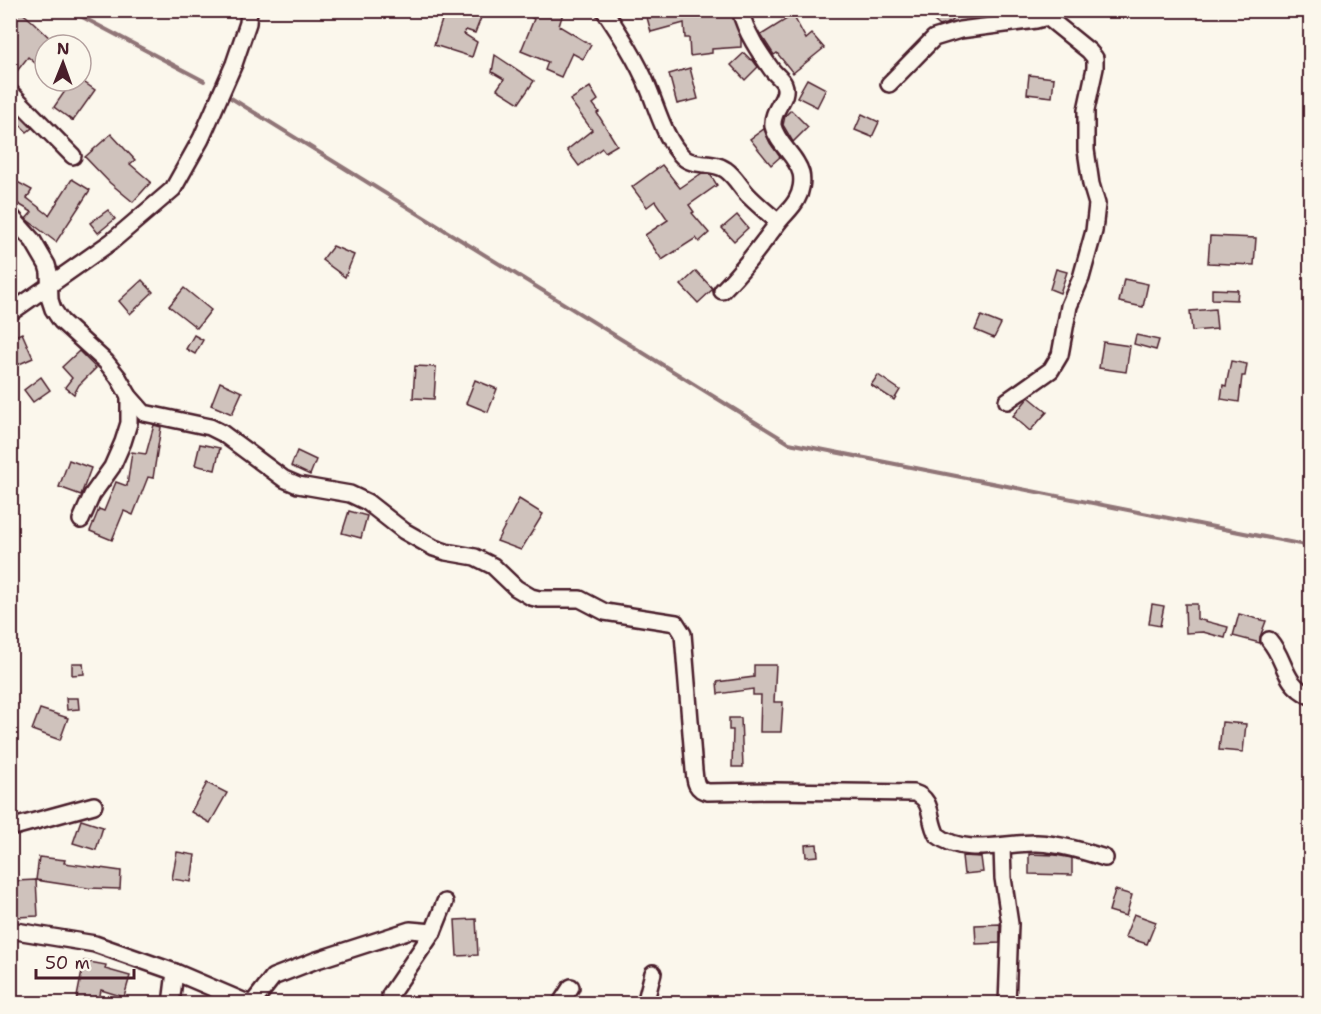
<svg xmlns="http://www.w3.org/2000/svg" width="1321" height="1014" font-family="'Shantell Sans',sans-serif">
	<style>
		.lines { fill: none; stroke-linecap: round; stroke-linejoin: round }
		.stream { stroke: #907477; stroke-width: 4 }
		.building { fill: #cfc2bc; stroke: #4a1f2b; stroke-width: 1.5 }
		.minor-casing { stroke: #4a1f2b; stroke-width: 20 }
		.minor { stroke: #fbf7ec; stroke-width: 15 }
	</style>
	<rect width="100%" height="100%" fill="#fbf7ec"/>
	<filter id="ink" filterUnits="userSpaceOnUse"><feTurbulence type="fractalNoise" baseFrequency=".0167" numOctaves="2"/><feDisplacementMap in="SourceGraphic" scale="12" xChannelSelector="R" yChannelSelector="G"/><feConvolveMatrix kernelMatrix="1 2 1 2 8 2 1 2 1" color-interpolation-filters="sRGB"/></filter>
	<g filter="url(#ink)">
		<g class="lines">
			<g class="stream">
				<path d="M69 10 204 81"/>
				<path d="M231 98 789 443 1310 546"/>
			</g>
		</g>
		<g class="building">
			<path d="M10 10H19L33 22 57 45H45V52L35 63 28 57 10 80Z"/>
			<path d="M420 10H484L475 33 466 30 464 34 477 42 472 57 434 45 442 20 419 14Z"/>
			<path d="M518 10H557L563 13 559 26 591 45 583 59 572 53 561 77 545 70 548 62 521 51 534 19Z"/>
			<path d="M645 10H731L741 39V47L712 49V53L690 56 689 38H685L684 23 651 32Z"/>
			<path d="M926 10H948L956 17 951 22 940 26 934 21 936 18Z"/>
			<path d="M793 15 806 39 812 34 824 48 793 73 777 53 774 55 761 35Z"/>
			<path d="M744 53 751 60 752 59 758 67 745 80 731 65Z"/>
			<path d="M495 55 534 81 519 103 497 89 504 79 492 72Z"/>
			<path d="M690 68 698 99 677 104 669 74Z"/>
			<path d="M1029 75 1054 78 1052 97 1027 94Z"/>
			<path d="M807 79 826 89 817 107 797 97Z"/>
			<path d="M72 81H82L95 90 73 121 54 107Z"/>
			<path d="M590 87 598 100 593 104 599 112 597 113 617 145 605 152 602 148 579 166 567 150 592 130 570 100Z"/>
			<path d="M10 106 32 128 27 132 10 115Z"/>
			<path d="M791 110 808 127 793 142 783 125 785 116Z"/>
			<path d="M862 114 879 122 872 137 855 130Z"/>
			<path d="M764 129 770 143 780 157 771 165 750 139Z"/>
			<path d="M111 134 135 160 130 164 151 182 133 202 110 183 85 157Z"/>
			<path d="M662 165 680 188 702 173 710 174 717 185 689 205 694 212 692 213 709 233 699 242 696 238 662 260 645 235 668 220 655 201 647 207 632 187Z"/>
			<path d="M10 178 32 190 27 198 49 215 72 179 90 190 56 242 26 219 32 212 10 199Z"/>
			<path d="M108 210 115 219 98 233 90 223Z"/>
			<path d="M737 215 748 228 734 241 722 228Z"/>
			<path d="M1210 236 1256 238 1254 265 1208 263Z"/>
			<path d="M333 246 354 255 345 277 322 260Z"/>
			<path d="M1056 269 1067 272 1060 293 1050 289Z"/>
			<path d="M696 271 713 289 698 303 681 285Z"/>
			<path d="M1124 279 1148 284 1143 307 1119 302Z"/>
			<path d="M142 280 153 292 130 314 119 301Z"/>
			<path d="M184 288 211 310 197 328 169 306Z"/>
			<path d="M1212 289 1238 290 1237 300 1212 299Z"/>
			<path d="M1215 309 1217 329 1192 331 1190 311Z"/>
			<path d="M981 316 1001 324 994 338 975 330Z"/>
			<path d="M22 333 33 358 17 365 10 350V338Z"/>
			<path d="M194 335 203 340 195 354 186 349Z"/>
			<path d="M1136 335 1159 340 1156 350 1134 344Z"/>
			<path d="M1103 342 1130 346 1126 372 1099 368Z"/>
			<path d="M79 351 96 368 79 385 74 394 65 387 72 378 62 367Z"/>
			<path d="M1231 361 1247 364 1245 376H1242L1239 402 1221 399 1223 385 1226 386Z"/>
			<path d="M415 366 436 367 434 399 413 398Z"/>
			<path d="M878 375 900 390 894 400 871 385Z"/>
			<path d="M41 377 50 390 33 402 24 390Z"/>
			<path d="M475 380 497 389 488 412 466 403Z"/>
			<path d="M220 382 242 392 232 414 211 405Z"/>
			<path d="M1029 397 1047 412 1030 431 1013 416Z"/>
			<path d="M154 425 161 427 153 478 148 477 133 515 124 511 112 540 90 531 99 509 104 511 116 482 127 486 132 452 146 454Z"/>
			<path d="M200 444 220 448 215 470 195 465Z"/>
			<path d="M297 451 316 460 310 475 291 466Z"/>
			<path d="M69 460 91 468 81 495 59 487Z"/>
			<path d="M519 499 543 514 521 550 497 541Z"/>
			<path d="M349 511 367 516 361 538 342 533Z"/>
			<path d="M1152 604 1164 606 1160 626 1149 624Z"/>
			<path d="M1185 604H1197V619L1228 627 1225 638 1203 632 1186 633Z"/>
			<path d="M1239 614 1266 621 1260 637V643L1233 636Z"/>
			<path d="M72 663H83L84 674 72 675Z"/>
			<path d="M754 665H776L774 702H783L781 732H760L761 695H753V689L718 694 717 682 754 677Z"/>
			<path d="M66 698H78L79 709 67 710Z"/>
			<path d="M40 709 68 718 60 740 32 730Z"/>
			<path d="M729 718H741L743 767H732L733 730H729Z"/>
			<path d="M1222 722 1246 724 1243 752 1219 750Z"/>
			<path d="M207 783 227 793 210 823 191 812Z"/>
			<path d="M81 820 103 827 96 850 73 843Z"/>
			<path d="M817 844 818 856 806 857 805 845Z"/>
			<path d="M177 852 195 855 191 882 172 879Z"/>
			<path d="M1029 854 1055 855 1072 858V875L1029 874Z"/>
			<path d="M962 856 981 857 983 872 964 874Z"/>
			<path d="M39 857 65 860 64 863 121 871 120 889 88 888 36 880Z"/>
			<path d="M36 880 38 916 17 917 15 881Z"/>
			<path d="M1115 890 1132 895 1126 916 1109 911Z"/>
			<path d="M1134 914 1156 922 1147 944 1125 937Z"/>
			<path d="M476 919 478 955 457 956 455 920Z"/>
			<path d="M1000 924V943L976 944 975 925Z"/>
			<path d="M84 961 106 965 105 969 130 976 124 997 101 990 98 1004 76 1002Z"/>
		</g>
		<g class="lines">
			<defs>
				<g id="minor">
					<path d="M604 10C620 34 637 60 648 87 657 108 665 140 683 157 694 168 713 160 726 170 736 177 741 189 750 197 759 206 769 214 778 222"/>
					<path d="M889 84 934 38 960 30 1036 20 1047 17"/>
					<path d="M10 92 73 156"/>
					<path d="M10 215 33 241 47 265 49 272 50 300 53 309 61 321 106 362 118 377 129 396 144 413 210 427 222 433 284 479 298 485 350 494 367 502 404 531 434 548 446 552 475 557 493 566 516 588 531 597 539 599H580L605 612 676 623 683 634 694 770C695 780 695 790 708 792L775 791 914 793C934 799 928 820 937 835 965 857 1005 842 1037 843 1060 844 1083 851 1105 858"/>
					<path d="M722 291C743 270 759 248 777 224 783 215 792 209 797 199 801 192 803 181 801 173 796 155 777 144 773 126 771 109 790 98 784 84 782 79 776 75 772 70 759 52 746 33 740 10"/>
					<path d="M10 313 111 242 173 189 201 139 234 64 248 23 249 10"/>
					<path d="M1007 401 1051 370 1060 355 1069 306 1081 278 1094 231 1097 204 1091 184 1086 150V110L1095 68V58L1089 51 1047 17 1048 10"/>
					<path d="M81 520 92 495 112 467 123 442 129 423V396"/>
					<path d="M1269 640C1287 661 1282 683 1310 696"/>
					<path d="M10 828 94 805"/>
					<path d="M1002 846 1003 878 1010 924 1007 1004"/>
					<path d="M10 930 95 944 175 972 250 1004"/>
					<path d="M390 995 433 932 445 902"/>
					<path d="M171 1004 175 972"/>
					<path d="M252 1004 273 977 314 961 410 930 433 932"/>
					<path d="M560 1004 571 987"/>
					<path d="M645 1004 653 973"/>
				</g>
			</defs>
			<use href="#minor" class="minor-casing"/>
			<use href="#minor" class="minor"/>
		</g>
	</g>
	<rect width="1321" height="1014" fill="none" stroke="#fbf7ec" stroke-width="36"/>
	<rect x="18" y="18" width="1285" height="978" fill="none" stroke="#4a1f2b" stroke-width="2" filter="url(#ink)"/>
	<g transform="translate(63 63) rotate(1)"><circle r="28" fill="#fbf7ec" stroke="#b4a19f" stroke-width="1.5"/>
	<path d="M0-4.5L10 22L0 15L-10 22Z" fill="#4a1f2b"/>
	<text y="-9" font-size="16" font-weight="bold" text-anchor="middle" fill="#4a1f2b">N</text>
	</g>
	<path d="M36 969v9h98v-9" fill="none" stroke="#4a1f2b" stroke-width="3"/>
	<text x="45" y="969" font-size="18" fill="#4a1f2b" stroke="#fbf7ec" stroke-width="4.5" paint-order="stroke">50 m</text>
</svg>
